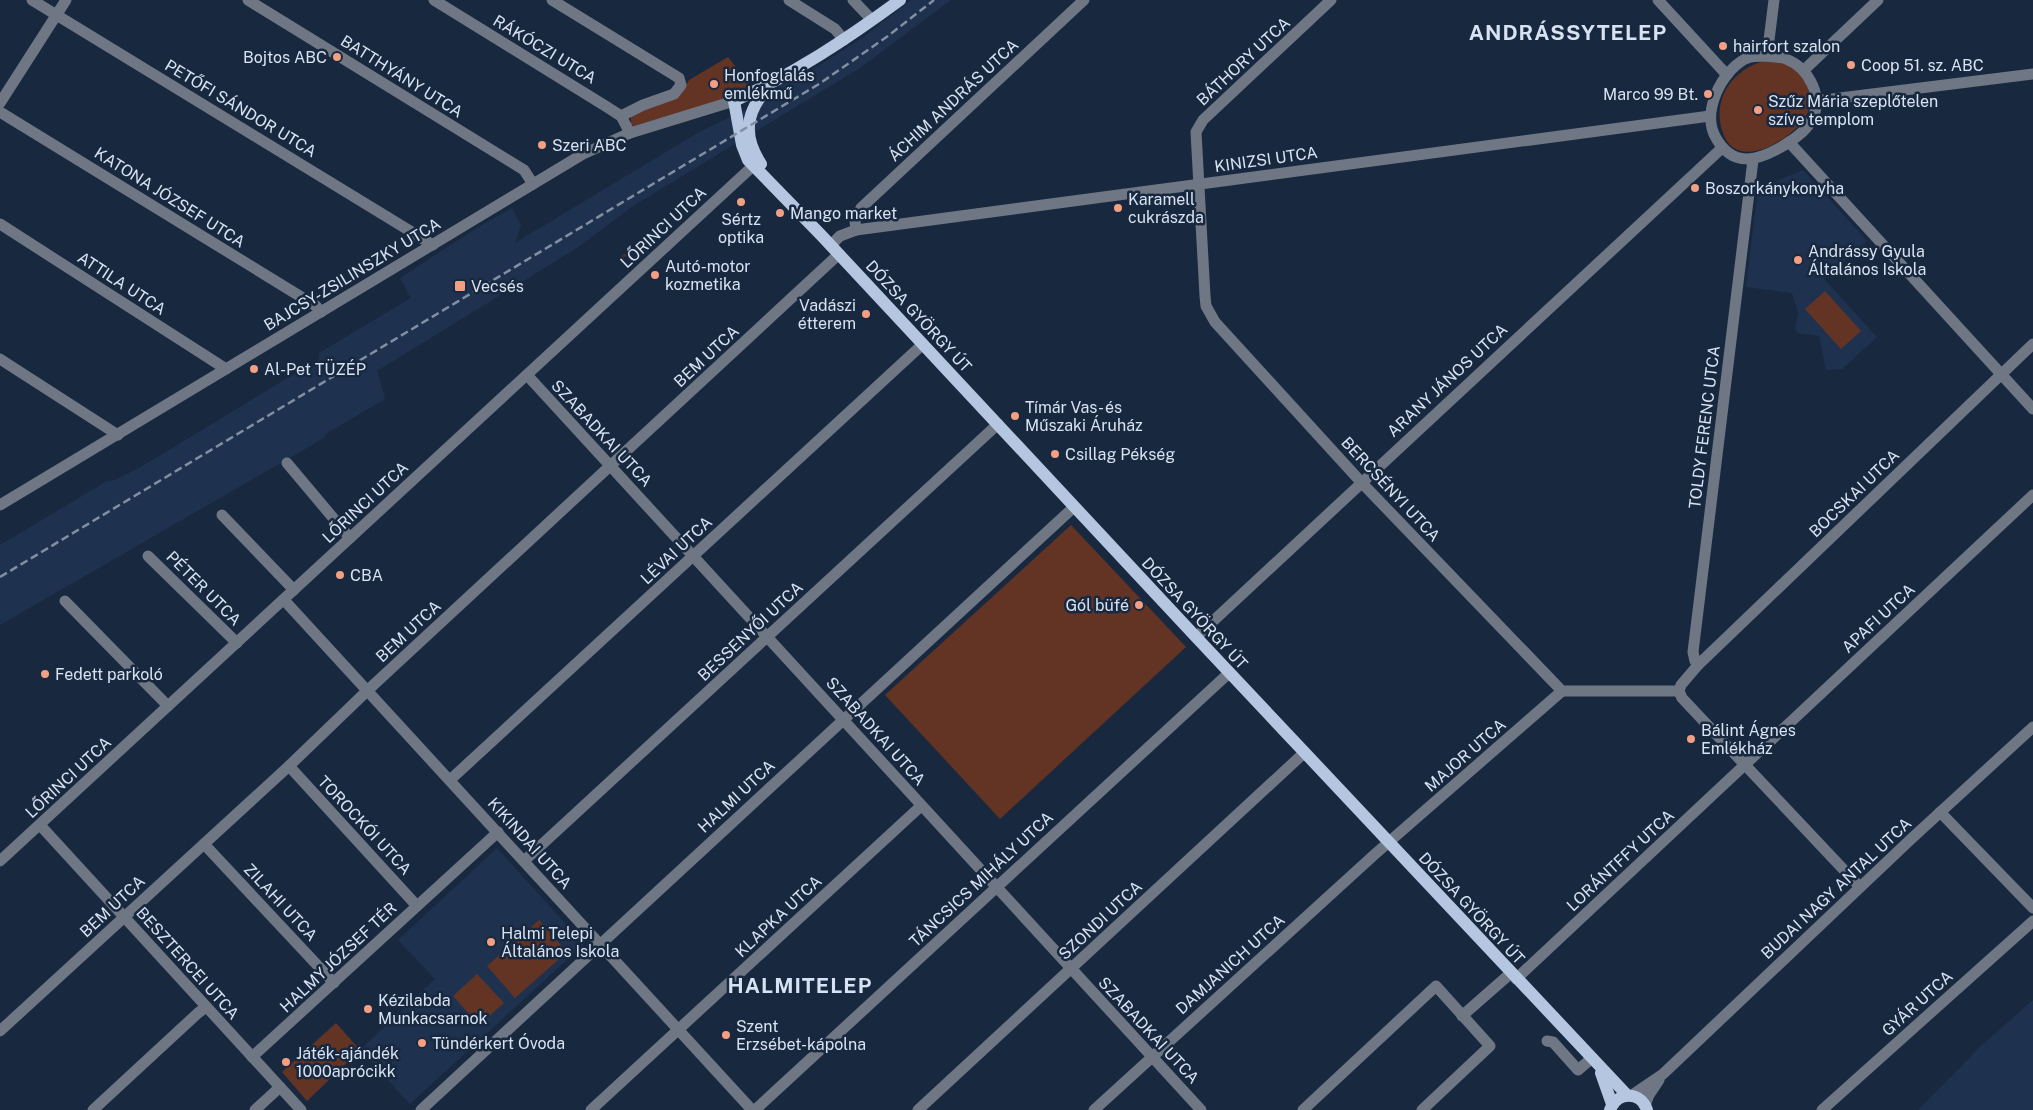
<svg xmlns="http://www.w3.org/2000/svg" width="2033" height="1110" font-family="'Public Sans',sans-serif">
	<style>
		.built { fill: #1e324f }
		.green { fill: #633424 }
		.lines { fill: none; stroke-linecap: round; stroke-linejoin: round }
		.stream { stroke: #692911; stroke-width: 2.5 }
		.minor { stroke: #6e7783; stroke-width: 11 }
		.major { stroke: #b5c6e0; stroke-width: 12 }
		.rail { stroke: #828fa2; stroke-width: 2.5; stroke-dasharray: 8 4; stroke-linecap: butt }
		.poi-dot { fill: #f39f83; stroke: #18283f; stroke-width: 2 }
		.labels { text-anchor: middle; stroke-width: 5; stroke-linejoin: round; paint-order: stroke }
		.poi-label { font-size: 16px; fill: #d7e2f2; stroke: #18283f; text-anchor: start }
		.street-label { font-size: 16px; fill: #d7e2f2; stroke: #18283f }
		.district-label { font-size: 21px; font-weight: bold; letter-spacing: 1px; fill: #d7e2f2; stroke: #18283f }
	</style>
	<rect width="100%" height="100%" fill="#18283f"/>
	<g class="built">
		<path d="M911 0H951L860 68 633 206 577 248 377 371 385 398 382 401 327 433 324 438 0 625V545L107 481 115 480 139 468 319 359V353L411 298 400 278 475 229 512 208 521 225 515 243 699 132 764 101 780 86 815 68 865 36Z"/>
		<path d="M1803 170 1867 241 1824 279 1877 337 1842 369 1826 370 1819 336 1798 333 1795 329 1798 313 1792 293 1746 287 1758 189Z"/>
		<path d="M497 848 584 944 410 1104 360 1050 435 979 398 940Z"/>
		<path d="M2033 1000V1110H1918L1981 1046Z"/>
	</g>
	<g class="green">
		<path d="M728 57 752 88 731 97 634 126 631 125V116L682 91 689 80Z"/>
		<path d="M1772 59C1780 62 1790 64 1796 69 1808 79 1814 100 1807 114 1794 139 1737 174 1723 133 1710 97 1736 65 1772 59Z"/>
		<path d="M1825 291 1861 331 1841 349 1805 309Z"/>
		<path d="M1071 525 1186 647 1000 819 885 695Z"/>
		<path d="M539 920 567 952 515 998 487 966Z"/>
		<path d="M477 974 504 1003 479 1025 453 996Z"/>
		<path d="M336 1023 360 1050 307 1101 282 1072Z"/>
	</g>
	<g class="lines">
		<path class="stream" d="M622 257 648 241"/>
		<g class="minor">
			<path d="M32 0 433 245"/>
			<path d="M248 0 524 170 533 184"/>
			<path d="M434 0 607 107 621 116 630 133"/>
			<path d="M552 0 679 78 681 85 674 94 643 105 621 116"/>
			<path d="M789 0 835 29 844 40"/>
			<path d="M853 0 872 20"/>
			<path d="M1331 0 1203 120 1196 132 1205 296 1206 306 1215 322 1361 482 1562 691H1679"/>
			<path d="M1658 0 1727 75"/>
			<path d="M1767 56C1773 57 1781 57 1786 59 1809 68 1825 98 1811 121 1805 132 1794 139 1783 146 1757 161 1733 168 1716 138 1701 113 1721 72 1745 59 1751 56 1761 56 1767 56Z"/>
			<path d="M1767 56 1774 0"/>
			<path d="M1804 70 1878 0"/>
			<path d="M1816 101 2033 74"/>
			<path d="M0 103 66 0"/>
			<path d="M0 112 316 306 321 312"/>
			<path d="M1789 142 2033 409"/>
			<path d="M0 224 226 369"/>
			<path d="M856 230 855 221 861 208 1084 0"/>
			<path d="M831 245 840 236 856 230 1710 116"/>
			<path d="M0 359 118 435"/>
			<path d="M527 375 1201 1110"/>
			<path d="M287 463 350 538"/>
			<path d="M0 505 583 154 630 133 734 101"/>
			<path d="M222 515 294 590"/>
			<path d="M148 556 237 643"/>
			<path d="M284 600 752 1110"/>
			<path d="M65 601 168 706"/>
			<path d="M1196 637 1722 148"/>
			<path d="M1698 665 1695 661 1693 652 1753 160"/>
			<path d="M1679 691 1681 685 1698 665 2033 344"/>
			<path d="M1679 691 1682 698 1860 887"/>
			<path d="M289 766 417 906"/>
			<path d="M450 780 923 344"/>
			<path d="M1940 812 2033 908"/>
			<path d="M40 825 301 1110"/>
			<path d="M204 844 334 983"/>
			<path d="M0 861 753 166"/>
			<path d="M524 861 998 424"/>
			<path d="M1516 979 2033 495"/>
			<path d="M1462 1016 1511 973"/>
			<path d="M0 1031 289 766 368 690 839 254"/>
			<path d="M1547 1041 1553 1042 1578 1070 1592 1058"/>
			<path d="M252 1057 498 832"/>
			<path d="M1632 1095 1663 1074 1910 840 2033 727"/>
			<path d="M1645 1105 1649 1095 1659 1080"/>
			<path d="M93 1110 198 1013 206 1007"/>
			<path d="M255 1110 280 1087"/>
			<path d="M421 1110 1074 507"/>
			<path d="M591 1110 921 806"/>
			<path d="M755 1110 1229 673"/>
			<path d="M918 1110 1304 753"/>
			<path d="M1094 1110 1374 855 1562 691"/>
			<path d="M1303 1110 1436 986 1490 1046 1422 1110"/>
			<path d="M1822 1110 2033 921"/>
		</g>
		<g class="major">
			<path d="M734 101 742 145 748 160 821 235 1196 637 1627 1095"/>
			<path d="M734 101C794 74 847 39 900 0"/>
			<path d="M761 164C742 135 746 112 768 87"/>
			<path d="M1601 1073 1612 1104"/>
			<path d="M1610 1110C1617 1091 1641 1091 1647 1110"/>
		</g>
		<path class="rail" d="M0 577 819 84 888 36 934 0"/>
	</g>
	<g class="poi-dot">
		<circle cx="1723" cy="46" r="5"/>
		<circle cx="337" cy="57" r="5"/>
		<circle cx="1851" cy="65" r="5"/>
		<circle cx="714" cy="84" r="5"/>
		<circle cx="1708" cy="94" r="5"/>
		<circle cx="1758" cy="110" r="5"/>
		<circle cx="542" cy="145" r="5"/>
		<circle cx="1695" cy="188" r="5"/>
		<circle cx="741" cy="202" r="5"/>
		<circle cx="1118" cy="208" r="5"/>
		<circle cx="780" cy="213" r="5"/>
		<circle cx="1798" cy="260" r="5"/>
		<circle cx="655" cy="275" r="5"/>
		<rect x="454" y="280" width="12" height="12" rx="2.5"/>
		<circle cx="866" cy="314" r="5"/>
		<circle cx="254" cy="369" r="5"/>
		<circle cx="1015" cy="416" r="5"/>
		<circle cx="1055" cy="454" r="5"/>
		<circle cx="340" cy="575" r="5"/>
		<circle cx="1139" cy="605" r="5"/>
		<circle cx="45" cy="674" r="5"/>
		<circle cx="1691" cy="739" r="5"/>
		<circle cx="491" cy="942" r="5"/>
		<circle cx="368" cy="1009" r="5"/>
		<circle cx="726" cy="1035" r="5"/>
		<circle cx="422" cy="1043" r="5"/>
		<circle cx="286" cy="1062" r="5"/>
	</g>
	<g class="labels">
		<g class="poi-label">
			<text x="1733" y="52">hairfort szalon</text>
			<text x="327" y="63" text-anchor="end">Bojtos ABC</text>
			<text x="1861" y="71">Coop 51. sz. ABC</text>
			<text x="724" y="81">Honfoglalás<tspan x="724" dy="18">emlékmű</tspan></text>
			<text x="1698" y="100" text-anchor="end">Marco 99 Bt.</text>
			<text x="1768" y="107">Szűz Mária szeplőtelen<tspan x="1768" dy="18">szíve templom</tspan></text>
			<text x="552" y="151">Szeri ABC</text>
			<text x="1705" y="194">Boszorkánykonyha</text>
			<text x="1128" y="205">Karamell<tspan x="1128" dy="18">cukrászda</tspan></text>
			<text x="790" y="219">Mango market</text>
			<text x="741" y="225" text-anchor="middle">Sértz<tspan x="741" dy="18">optika</tspan></text>
			<text x="1808" y="257">Andrássy Gyula<tspan x="1808" dy="18">Általános Iskola</tspan></text>
			<text x="665" y="272">Autó-motor<tspan x="665" dy="18">kozmetika</tspan></text>
			<text x="471" y="292">Vecsés</text>
			<text x="856" y="311" text-anchor="end">Vadászi<tspan x="856" dy="18">étterem</tspan></text>
			<text x="264" y="375">Al-Pet TÜZÉP</text>
			<text x="1025" y="413">Tímár Vas- és<tspan x="1025" dy="18">Műszaki Áruház</tspan></text>
			<text x="1065" y="460">Csillag Pékség</text>
			<text x="350" y="581">CBA</text>
			<text x="1129" y="611" text-anchor="end">Gól büfé</text>
			<text x="55" y="680">Fedett parkoló</text>
			<text x="1701" y="736">Bálint Ágnes<tspan x="1701" dy="18">Emlékház</tspan></text>
			<text x="501" y="939">Halmi Telepi<tspan x="501" dy="18">Általános Iskola</tspan></text>
			<text x="378" y="1006">Kézilabda<tspan x="378" dy="18">Munkacsarnok</tspan></text>
			<text x="736" y="1032">Szent<tspan x="736" dy="18">Erzsébet-kápolna</tspan></text>
			<text x="432" y="1049">Tündérkert Óvoda</text>
			<text x="296" y="1059">Játék-ajándék<tspan x="296" dy="18">1000aprócikk</tspan></text>
		</g>
		<g class="street-label">
			<text transform="translate(545 49) rotate(31)" y="6">RÁKÓCZI UTCA</text>
			<text transform="translate(1243 61) rotate(-43)" y="6">BÁTHORY UTCA</text>
			<text transform="translate(402 76) rotate(32)" y="6">BATTHYÁNY UTCA</text>
			<text transform="translate(953 100) rotate(-43)" y="6">ÁCHIM ANDRÁS UTCA</text>
			<text transform="translate(241 108) rotate(31)" y="6">PETŐFI SÁNDOR UTCA</text>
			<text transform="translate(1266 159) rotate(-8)" y="6">KINIZSI UTCA</text>
			<text transform="translate(170 197) rotate(32)" y="6">KATONA JÓZSEF UTCA</text>
			<text transform="translate(663 227) rotate(-43)" y="6">LŐRINCI UTCA</text>
			<text transform="translate(352 274) rotate(-31)" y="6">BAJCSY-ZSILINSZKY UTCA</text>
			<text transform="translate(122 283) rotate(33)" y="6">ATTILA UTCA</text>
			<text transform="translate(919 316) rotate(47)" y="6">DÓZSA GYÖRGY ÚT</text>
			<text transform="translate(706 356) rotate(-43)" y="6">BEM UTCA</text>
			<text transform="translate(1447 380) rotate(-43)" y="6">ARANY JÁNOS UTCA</text>
			<text transform="translate(1704 427) rotate(-83)" y="6">TOLDY FERENC UTCA</text>
			<text transform="translate(602 433) rotate(47)" y="6">SZABADKAI UTCA</text>
			<text transform="translate(1391 489) rotate(47)" y="6">BERCSÉNYI UTCA</text>
			<text transform="translate(1854 493) rotate(-44)" y="6">BOCSKAI UTCA</text>
			<text transform="translate(365 502) rotate(-43)" y="6">LŐRINCI UTCA</text>
			<text transform="translate(676 550) rotate(-43)" y="6">LÉVAI UTCA</text>
			<text transform="translate(204 588) rotate(45)" y="6">PÉTER UTCA</text>
			<text transform="translate(1195 613) rotate(47)" y="6">DÓZSA GYÖRGY ÚT</text>
			<text transform="translate(1878 618) rotate(-43)" y="6">APAFI UTCA</text>
			<text transform="translate(408 631) rotate(-43)" y="6">BEM UTCA</text>
			<text transform="translate(750 631) rotate(-43)" y="6">BESSENYŐI UTCA</text>
			<text transform="translate(876 731) rotate(48)" y="6">SZABADKAI UTCA</text>
			<text transform="translate(1465 755) rotate(-41)" y="6">MAJOR UTCA</text>
			<text transform="translate(68 777) rotate(-43)" y="6">LŐRINCI UTCA</text>
			<text transform="translate(736 796) rotate(-43)" y="6">HALMI UTCA</text>
			<text transform="translate(365 825) rotate(47)" y="6">TOROCKÓI UTCA</text>
			<text transform="translate(530 843) rotate(48)" y="6">KIKINDAI UTCA</text>
			<text transform="translate(1620 860) rotate(-43)" y="6">LORÁNTFFY UTCA</text>
			<text transform="translate(981 879) rotate(-43)" y="6">TÁNCSICS MIHÁLY UTCA</text>
			<text transform="translate(1836 888) rotate(-43)" y="6">BUDAI NAGY ANTAL UTCA</text>
			<text transform="translate(281 902) rotate(47)" y="6">ZILAHI UTCA</text>
			<text transform="translate(112 906) rotate(-43)" y="6">BEM UTCA</text>
			<text transform="translate(1472 908) rotate(47)" y="6">DÓZSA GYÖRGY ÚT</text>
			<text transform="translate(778 916) rotate(-43)" y="6">KLAPKA UTCA</text>
			<text transform="translate(1100 920) rotate(-43)" y="6">SZONDI UTCA</text>
			<text transform="translate(338 957) rotate(-43)" y="6">HALMY JÓZSEF TÉR</text>
			<text transform="translate(188 963) rotate(48)" y="6">BESZTERCEI UTCA</text>
			<text transform="translate(1230 964) rotate(-42)" y="6">DAMJANICH UTCA</text>
			<text transform="translate(1917 1003) rotate(-42)" y="6">GYÁR UTCA</text>
			<text transform="translate(1149 1030) rotate(47)" y="6">SZABADKAI UTCA</text>
		</g>
		<g class="district-label">
			<text x="1568" y="40">ANDRÁSSYTELEP</text>
			<text x="800" y="993">HALMITELEP</text>
		</g>
	</g>
</svg>
